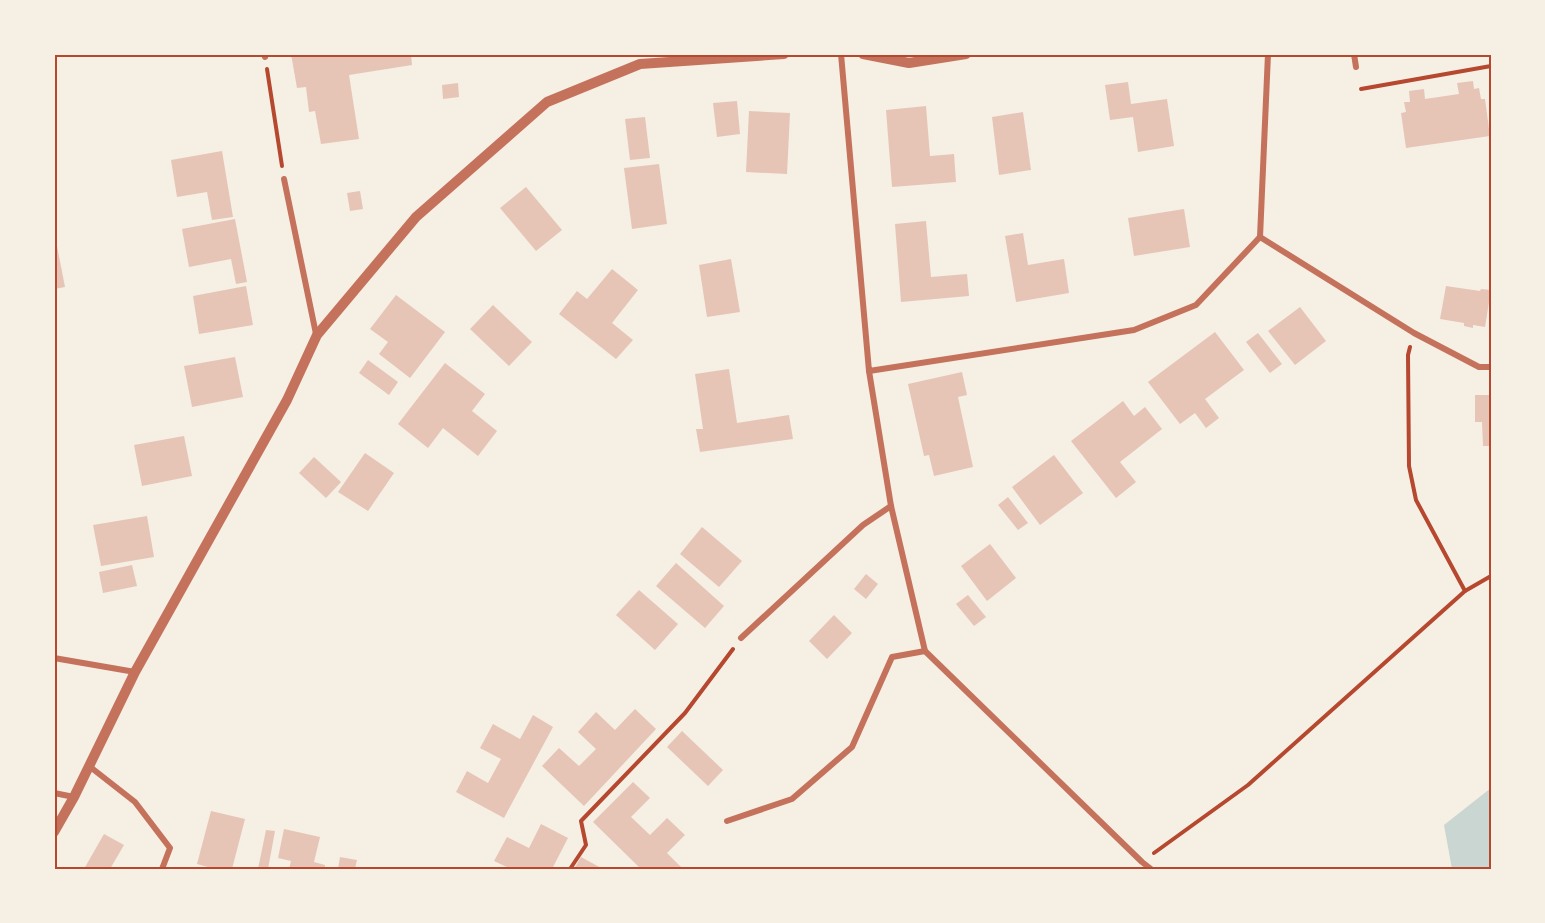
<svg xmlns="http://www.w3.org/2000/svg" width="1545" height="923" font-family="Spectral,serif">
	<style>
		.water { fill: #c9d6d2 }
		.building { fill: #e6c5b7 }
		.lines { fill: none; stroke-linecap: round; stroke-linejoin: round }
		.path { stroke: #b5482f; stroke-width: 4 }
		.minor { stroke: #c5725c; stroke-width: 6 }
		.tertiary { stroke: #c5725c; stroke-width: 10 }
		.neatline { fill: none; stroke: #b5482f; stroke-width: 2 }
	</style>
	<rect width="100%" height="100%" fill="#f6efe4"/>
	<path class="water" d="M1491 788V869H1452L1444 825Z"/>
	<g class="building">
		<path d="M291 54H411L412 65 349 75 359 139 321 144 315 111 309 112 306 87 297 88Z"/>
		<path d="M1473 81 1474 89 1479 88 1481 99H1485L1490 136 1406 148 1401 113 1406 112 1404 102H1410L1409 91 1424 89 1425 99 1459 94 1457 83Z"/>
		<path d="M1128 82 1131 104 1167 99 1174 146 1138 152 1133 117 1110 120 1105 85Z"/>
		<path d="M458 83 459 97 443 99 442 85Z"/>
		<path d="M737 101 740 134 717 137 713 103Z"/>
		<path d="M926 106 930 156 954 154 956 182 892 187 886 110Z"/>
		<path d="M749 111 790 113 787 174 746 172Z"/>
		<path d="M1023 112 1031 170 999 175 992 117Z"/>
		<path d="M645 117 650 158 630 160 625 119Z"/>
		<path d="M222 151 233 217 212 220 207 192 177 197 171 160Z"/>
		<path d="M659 164 667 224 632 229 624 168Z"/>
		<path d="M526 187 562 230 536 251 500 208Z"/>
		<path d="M360 191 363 209 350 211 347 193Z"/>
		<path d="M1184 209 1190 247 1134 256 1128 218Z"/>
		<path d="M235 219 247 282 236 284 231 259 189 267 182 229Z"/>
		<path d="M926 221 931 277 967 274 969 296 901 302 895 224Z"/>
		<path d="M1023 233 1028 265 1064 259 1069 293 1016 302 1005 236Z"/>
		<path d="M57 246 65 287 54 289V247Z"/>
		<path d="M731 259 740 312 707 317 699 265Z"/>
		<path d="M612 269 638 290 612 323 633 340 616 359 559 314 577 291 587 299Z"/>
		<path d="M246 286 253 325 199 334 193 296Z"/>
		<path d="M1446 286 1480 291 1481 289 1491 290 1485 327 1473 325V328L1464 326V323L1440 319Z"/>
		<path d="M396 295 445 332 410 378 379 354 388 342 370 329Z"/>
		<path d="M493 305 532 342 509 366 470 329Z"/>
		<path d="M1300 307 1326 341 1295 365 1268 331Z"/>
		<path d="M1215 332 1244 370 1205 399 1219 418 1206 428 1195 413 1180 424 1148 382Z"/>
		<path d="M1258 333 1282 364 1270 373 1246 342Z"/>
		<path d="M235 357 243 397 192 407 184 366Z"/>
		<path d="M368 360 398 382 389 395 359 373Z"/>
		<path d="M445 363 485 394 472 411 497 431 478 456 443 428 428 448 398 424Z"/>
		<path d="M729 369 737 423 789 415 793 439 700 452 696 429H703L695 374Z"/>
		<path d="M962 372 967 395 958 397 973 467 934 476 929 455 924 456 908 384Z"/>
		<path d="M1475 395H1491V446H1483L1482 422H1475Z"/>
		<path d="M1123 401 1134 416 1145 407 1162 429 1120 462 1136 482 1116 498 1071 441Z"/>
		<path d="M184 436 192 476 142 486 134 445Z"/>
		<path d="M365 453 394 473 368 511 338 492Z"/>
		<path d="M1054 455 1083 493 1040 525 1012 487Z"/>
		<path d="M314 457 341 482 326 498 299 473Z"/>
		<path d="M1008 497 1028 523 1018 530 998 505Z"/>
		<path d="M147 516 154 557 101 566 93 525Z"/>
		<path d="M702 527 742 561 719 587 680 554Z"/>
		<path d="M990 544 1016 578 987 601 961 566Z"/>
		<path d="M676 563 724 606 705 628 656 586Z"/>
		<path d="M132 565 137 586 103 593 99 572Z"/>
		<path d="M866 574 878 584 866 599 854 589Z"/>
		<path d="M639 590 678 624 655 650 616 615Z"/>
		<path d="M968 595 986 617 974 626 956 604Z"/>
		<path d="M834 615 852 633 827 659 809 641Z"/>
		<path d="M635 709 656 729 584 806 542 766 559 748 579 766 596 749 578 732 596 712 615 730Z"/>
		<path d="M533 715 553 727 504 818 456 792 467 771 488 783 501 759 480 748 493 724 520 739Z"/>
		<path d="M682 731 723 770 708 786 667 747Z"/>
		<path d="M633 782 650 798 631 817 650 835 667 818 685 835 667 853 683 869H641L593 822Z"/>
		<path d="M211 811 245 819 232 869H215L197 864Z"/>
		<path d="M541 824 568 838 552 869H511L494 861 507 837 529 848Z"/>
		<path d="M284 829 320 837 314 862 325 865V869H289L291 861 278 858Z"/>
		<path d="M266 830 275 831 268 869H258Z"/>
		<path d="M104 834 124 845 110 869H84Z"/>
		<path d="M340 857 357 860 355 869H338Z"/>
		<path d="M581 857 603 869H574Z"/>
	</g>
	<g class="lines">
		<g class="path">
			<path d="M267 69 282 166"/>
			<path d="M1361 89 1491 66"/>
			<path d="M1410 347 1408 355 1409 466 1416 500 1465 591"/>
			<path d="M1154 853 1248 785 1465 591 1491 576"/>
			<path d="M570 869 586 845 581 821 685 713 733 649"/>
		</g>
		<g class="minor">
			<path d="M264 54 265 57"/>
			<path d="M841 54 869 371 1134 330 1196 305 1260 237"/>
			<path d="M1268 54 1260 237 1414 333 1479 367H1491"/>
			<path d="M1354 54 1356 67"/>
			<path d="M284 179 316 334"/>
			<path d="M869 371 891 506 925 651 1142 862 1151 869"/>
			<path d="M741 638 863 525 891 506"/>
			<path d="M54 658 135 672"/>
			<path d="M89 766 135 802 170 848 162 869"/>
			<path d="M54 793 74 797"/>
			<path d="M727 821 792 799 852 747 892 657 925 651"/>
		</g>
		<g class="tertiary">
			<path d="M863 54 909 63 966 54"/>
			<path d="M54 832 74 797 135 672 287 400 317 335 416 217 547 102 640 64 784 54"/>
		</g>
	</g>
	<rect width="1545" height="923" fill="none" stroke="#f6efe4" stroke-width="111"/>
	<rect x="56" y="56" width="1434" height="812" class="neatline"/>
</svg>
